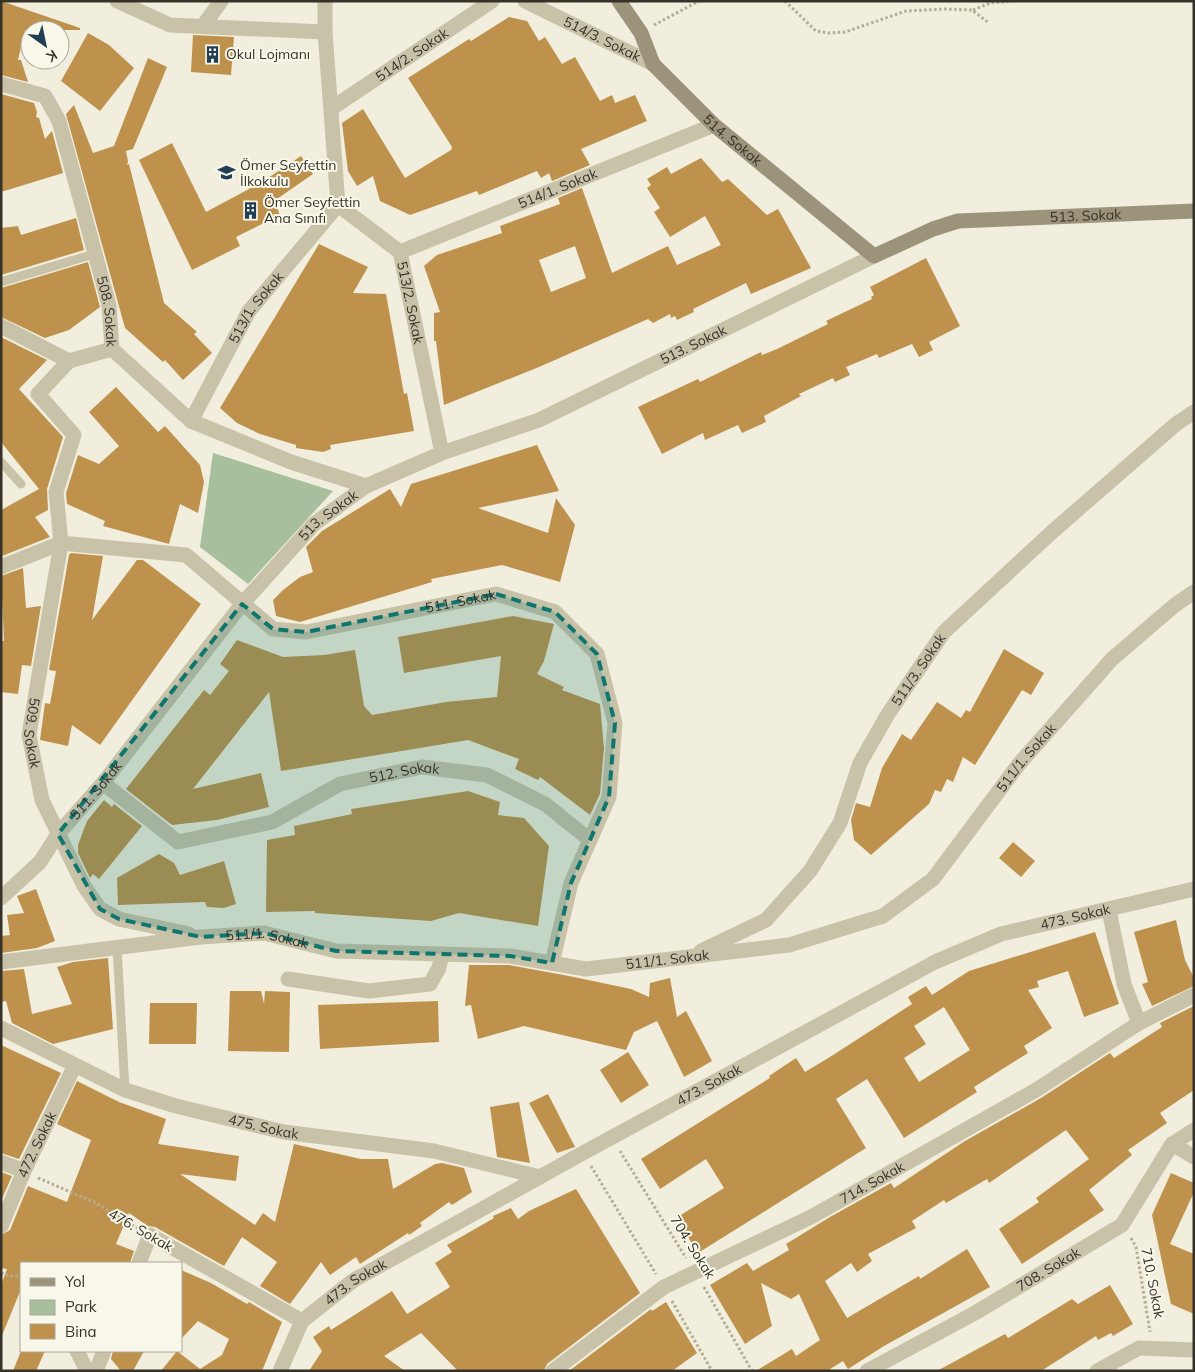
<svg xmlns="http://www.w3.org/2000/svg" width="1195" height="1372" font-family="Mulish,sans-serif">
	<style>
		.green { fill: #a8bf9e }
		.building { fill: #be924d; fill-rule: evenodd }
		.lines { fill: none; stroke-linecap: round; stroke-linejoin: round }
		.path { stroke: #b4ad94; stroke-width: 3; stroke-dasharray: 2.5 2.5; stroke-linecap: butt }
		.lane { stroke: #c8c2a9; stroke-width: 9 }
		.street { stroke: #c8c2a9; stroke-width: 15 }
		.secondary { stroke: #9c937b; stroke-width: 15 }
		.marked { fill: #0f766e; fill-opacity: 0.2; stroke: #0f766e; stroke-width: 4; stroke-dasharray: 10 6; stroke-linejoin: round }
		.labels { text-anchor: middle; stroke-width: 4; stroke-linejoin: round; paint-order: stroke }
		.street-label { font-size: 14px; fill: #363229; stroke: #f8f7e9 }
		.poi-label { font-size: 14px; fill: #363229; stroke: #f8f7e9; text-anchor: start }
	</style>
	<rect width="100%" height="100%" fill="#f1eedd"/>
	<path class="green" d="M213 453 333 491 248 584 200 547Z"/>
	<g class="building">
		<path d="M1 1 80 28V30H25L18 60H21L28 82 1 75Z"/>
		<path d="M509 17 527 21 539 41 545 37 562 64 575 57 600 101 612 95 615 103 635 95 647 121 581 149 590 165 552 181 549 173 541 178 537 171 479 195 477 191 410 215 380 201 373 176 357 186 348 171 342 123 363 109 405 178 451 150 452 147 408 78 469 39 471 41Z"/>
		<path d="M88 33 109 45 134 68 100 111 61 81Z"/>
		<path d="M193 35 234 37 231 75 191 72Z"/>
		<path d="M148 58 167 67 133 149 126 151 128 161 127 165 129 164 164 303 197 332 194 334 212 353 183 380 165 360 163 362 125 328 66 114 74 105 93 153 114 146Z"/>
		<path d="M1 94 34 103 37 112 36 117 39 118 45 139 52 131 63 173 1 192Z"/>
		<path d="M172 143 206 212 262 182 301 156 313 174 274 201 280 215 236 237 240 246 192 270 139 160Z"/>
		<path d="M701 158 722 182 728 179 767 215 778 209 811 268 751 294 746 283 693 309 694 312 677 320 675 316 671 318 670 314 653 323 648 319 539 367 444 405 436 341H434V313L440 312 424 266 437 255 502 233 500 226 560 204 558 198 582 188 612 273 668 246 677 265 721 245 705 216 670 237 654 212 660 208 647 188 651 185 647 179 667 167 671 174ZM575 246 586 278 551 292 539 260Z"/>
		<path d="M76 218 84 250 1 275V228L18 226 21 235Z"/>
		<path d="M319 244 368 267 353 293 386 294 404 394 407 393 414 431 330 445 331 449 323 452 296 448V445L260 434 237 423 220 408Z"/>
		<path d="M926 258 960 326 929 342 933 350 919 357 912 344 879 358 877 354 846 367 850 375 835 382 833 378 799 394 801 396 764 416 766 422 742 433 738 425 705 440 703 433 662 454 638 407 698 379 700 382 761 352 762 355 777 349 828 324 826 321 872 299 871 297 874 295 870 287Z"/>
		<path d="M88 262 100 307 69 330 45 338 1 317V288Z"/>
		<path d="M1 337 47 360 19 389 63 437 47 489 48 510 35 517 50 537 2 556 1 510 39 489 1 442Z"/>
		<path d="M116 387 158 432 165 426 200 465 204 482 198 513 180 504 169 544 103 526 105 521 67 504 66 493 78 455 99 464 119 446 89 412Z"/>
		<path d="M537 445 559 491 478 508 548 533 556 498 575 525 560 582 502 565 431 579 432 582 300 622 276 616 273 600 283 590 300 577 313 572 306 547 322 531 390 489 401 507 411 484Z"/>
		<path d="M71 553 103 556 92 620 137 560H143L201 604 100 745 72 725 68 746 40 740 45 703 50 704 56 671 49 670 69 555Z"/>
		<path d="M23 568 26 608 41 606 31 666 22 665 18 694 1 692V641H4L1 576Z"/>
		<path d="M513 616 554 624 544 661 537 674 564 687 562 690 600 704 604 748 600 794 590 815 540 777 538 780 515 769 519 759 468 740 281 771 269 692 193 789 261 773 269 807 217 820 172 825 126 789 204 690 210 695 229 671 220 664 237 640 283 657 324 655 355 650 364 706 372 715 446 702 497 697 501 656 404 673 398 637Z"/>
		<path d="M1004 649 1044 673 1031 695 1022 690 975 765 963 757 953 782 947 779 941 792 935 790 929 804 871 855 854 840 851 820 856 803 870 807 882 768 902 734 911 740 937 702 961 718 966 710 970 712Z"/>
		<path d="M468 791 500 802 498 815 524 818 549 846 538 926 459 913 431 921 315 913V911L266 912 267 840 295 835 294 826 352 814 351 809Z"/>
		<path d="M104 800 112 807 114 804 142 826 99 879 93 874 90 878 78 853V845L87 821Z"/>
		<path d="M1013 842 1035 861 1021 877 999 858Z"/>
		<path d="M159 854 174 863 180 875 224 861 236 904 224 908 207 907 205 902 118 905 117 878Z"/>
		<path d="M36 889 55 941 37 948 1 953V936L10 935 7 915 24 913 17 896Z"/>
		<path d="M1176 920 1185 960 1194 978V986L1152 1006 1142 984 1148 982 1134 932Z"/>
		<path d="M1095 932 1119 1004 1084 1017 1068 971 1037 981 1039 987 1028 990 1052 1028 1024 1046 1028 1053 974 1087 977 1092 904 1138 867 1079 836 1099 866 1148 698 1253 676 1218 724 1188 706 1159 660 1189 641 1159 770 1078 769 1076 796 1058 805 1072 830 1057 912 1004 908 997 926 986 932 995 969 971ZM944 1007 970 1050 919 1082 904 1058 926 1044 914 1026Z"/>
		<path d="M108 958 113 1029 53 1044 12 1023 6 1001 1 1002V971L24 969 32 1014 72 1004 57 967 73 962Z"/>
		<path d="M469 965H509L569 976 631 989 649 997 650 983 670 978 677 1017 686 1011 712 1061 684 1077 657 1021 634 1032 626 1050 524 1026 478 1039 471 1005 465 1006Z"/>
		<path d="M230 991H261L264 1004 265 991 290 992 289 1052 228 1051Z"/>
		<path d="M438 1001 439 1042 320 1049 318 1005Z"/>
		<path d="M150 1003H197L196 1044H149Z"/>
		<path d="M1194 1006V1090L1160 1113 1167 1123 1128 1150 1132 1155 1089 1190 1104 1210 1022 1264 999 1229 1039 1202 1036 1198 1089 1159 1066 1130 989 1183 987 1179 946 1203 944 1200 912 1221 916 1228 868 1254 872 1261 857 1272 851 1263 825 1281 847 1318 919 1276 920 1279 967 1249 990 1287 884 1346 848 1369 843 1361 827 1371H756L792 1349 796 1356 820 1340 799 1294 791 1299 761 1283 772 1326 745 1344 710 1285 747 1263 753 1271 789 1250 786 1244 830 1217 891 1183 894 1188 965 1141 1041 1098 1110 1053 1114 1058 1162 1027 1160 1023Z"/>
		<path d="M1 1045 61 1073 19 1159 1 1153Z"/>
		<path d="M628 1052 649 1085 621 1103 600 1070Z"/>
		<path d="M77 1081 119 1102 166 1119 158 1144 239 1156 236 1181 180 1174 255 1225 263 1213 275 1222 294 1144 361 1159H388L393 1189 435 1164 442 1163 464 1168 472 1192 452 1205 449 1202 420 1223 422 1226 409 1235 408 1233 360 1264 356 1257 330 1275 321 1262 290 1304 260 1286 277 1262 242 1237 224 1266 155 1227 148 1226 129 1213 116 1244 134 1251 130 1263H21V1289L1 1338V1285L7 1269 1 1268V1235L10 1230 28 1186 67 1202 91 1140 57 1124Z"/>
		<path d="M548 1094 575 1147 557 1153 529 1103Z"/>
		<path d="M519 1102 530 1163 497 1157 490 1107Z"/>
		<path d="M1 1172 12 1176 1 1201Z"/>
		<path d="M1171 1173 1194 1183V1192L1170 1244 1194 1254V1314L1171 1304 1152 1215Z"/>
		<path d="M576 1189 640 1293 547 1364 544 1371H458L421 1333 384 1356 405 1371H309L322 1351 313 1337 329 1326 331 1330 392 1291 407 1314 450 1287 435 1263 452 1252 447 1245 494 1218 493 1216 511 1208 518 1219 529 1211Z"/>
		<path d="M181 1270 211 1283 247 1304 249 1302 282 1322 262 1371H161L177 1351 200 1369 222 1355 229 1339 198 1321 181 1339Z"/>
		<path d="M1110 1285 1133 1324 1113 1336 1111 1333 1098 1340 1096 1336 1041 1371H937L1005 1334 1008 1338 1072 1299 1078 1304Z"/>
		<path d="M666 1302 697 1353 672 1371H569L651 1309 652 1311Z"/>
		<path d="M21 1351H45L36 1371H13Z"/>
		<path d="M113 1351H144L133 1371H121L111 1359Z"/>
	</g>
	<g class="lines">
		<g class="path">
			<path d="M785 1 816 31 829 33 845 32 906 11 944 9 972 10 989 23"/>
			<path d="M973 10 990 3 1011 1"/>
			<path d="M654 25 699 1"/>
			<path d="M620 1151 686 1258"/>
			<path d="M591 1166 656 1274"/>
			<path d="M38 1178 96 1203 137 1228"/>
			<path d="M1131 1238 1136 1247 1150 1332"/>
			<path d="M1 1273 14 1277 21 1275"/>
			<path d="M704 1287 752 1371"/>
			<path d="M672 1301 712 1371"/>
		</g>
		<g class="lane">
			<path d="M1 282 94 254"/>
			<path d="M1 462 21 484"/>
			<path d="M117 948 125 1090"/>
		</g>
		<g class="street">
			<path d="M117 1 170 25 325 32"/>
			<path id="s1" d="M325 1V32L338 205 400 252 442 453"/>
			<path id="s2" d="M525 1 653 64"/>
			<path d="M203 26 221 1"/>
			<path id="s3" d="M1 84 45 96 59 121 109 305 112 349 191 421 291 462 366 486"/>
			<path id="s4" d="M332 108 492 1"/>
			<path id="s5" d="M400 252 714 125"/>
			<path id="s6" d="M1 326 69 361 38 394 74 435 56 492 61 543 29 735 42 800 84 886 100 909 119 919 189 934"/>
			<path d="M69 361 112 349"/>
			<path id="s7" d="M191 421 249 311 338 205"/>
			<path id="s8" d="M1 567 61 543 186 555 273 629 306 632 496 594 555 612 597 654 615 723 609 797 571 883 552 963"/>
			<path id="s9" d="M103 783 178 842 272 822 340 784 422 767 487 775 545 804 590 840"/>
			<path id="s10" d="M1 898 40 862 58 834 103 783 242 604 314 524 366 486 442 453 539 420 874 256"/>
			<path d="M1109 910 1124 984 1139 1023"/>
			<path id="s11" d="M701 951 766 920 810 871 840 823 860 763 888 714 944 632 1052 532 1176 424 1194 412"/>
			<path id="s12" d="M1 962 201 937 264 933 336 951 510 956 586 969 789 945 883 916 933 879 1019 764 1112 659 1175 605 1194 592"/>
			<path d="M288 979 369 991 430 984 439 968 442 954"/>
			<path id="s13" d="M1 1028 125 1090 176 1106 284 1132 434 1151 540 1177"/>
			<path d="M1172 1144 1194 1157"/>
			<path d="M1 1162 24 1171"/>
			<path id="s14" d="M1 1226 24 1171 75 1065"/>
			<path d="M139 1263 150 1235 302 1321"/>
			<path d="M77 1351 87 1371"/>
			<path d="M96 1371 104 1351"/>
			<path id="s15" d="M280 1371 302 1321 354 1280 583 1153 935 962 1001 934 1194 889"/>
			<path id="s16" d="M553 1371 664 1287 811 1217 1036 1090 1139 1023 1194 995"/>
			<path id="s17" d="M867 1371 975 1313 1122 1225 1172 1144 1194 1130"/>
			<path d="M1097 1371 1139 1348 1194 1350"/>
		</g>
		<path class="secondary" id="s18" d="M619 1 641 33 653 64 714 125 874 256 933 229 958 221 1194 211"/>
	</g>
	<path class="marked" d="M496 594 555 612 597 654 615 723 609 797 571 883 552 963 510 956 336 951 264 933 201 937 119 919 100 909 58 834 242 604 273 629 306 632Z"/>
	<defs>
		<symbol id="building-bare" viewBox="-9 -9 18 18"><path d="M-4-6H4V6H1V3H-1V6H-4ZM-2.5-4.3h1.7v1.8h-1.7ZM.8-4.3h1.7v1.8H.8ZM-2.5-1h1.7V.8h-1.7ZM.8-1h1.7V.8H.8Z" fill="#213e55" stroke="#f8f7e9" stroke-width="2.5" paint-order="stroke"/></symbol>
		<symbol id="school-bare" viewBox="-9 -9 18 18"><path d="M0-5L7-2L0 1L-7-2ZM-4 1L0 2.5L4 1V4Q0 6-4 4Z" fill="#213e55" stroke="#f8f7e9" stroke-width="2.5" paint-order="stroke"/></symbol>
	</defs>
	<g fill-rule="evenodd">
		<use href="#building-bare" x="200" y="42" width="25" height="25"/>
		<use href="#school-bare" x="214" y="160" width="25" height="25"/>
		<use href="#building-bare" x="238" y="198" width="25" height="25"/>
	</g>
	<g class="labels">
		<g class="street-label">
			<text dy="5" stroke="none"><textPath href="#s2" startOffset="86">514/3. Sokak</textPath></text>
			<text dy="5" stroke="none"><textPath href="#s4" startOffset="96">514/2. Sokak</textPath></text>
			<text dy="5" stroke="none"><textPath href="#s18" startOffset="182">514. Sokak</textPath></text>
			<text dy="5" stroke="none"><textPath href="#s5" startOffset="170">514/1. Sokak</textPath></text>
			<text dy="5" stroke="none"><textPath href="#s18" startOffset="584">513. Sokak</textPath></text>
			<text dy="5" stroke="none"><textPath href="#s1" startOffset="334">513/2. Sokak</textPath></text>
			<text dy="5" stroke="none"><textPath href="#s7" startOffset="131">513/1. Sokak</textPath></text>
			<text dy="5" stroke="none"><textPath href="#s3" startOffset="271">508. Sokak</textPath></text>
			<text dy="5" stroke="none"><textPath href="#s10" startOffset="910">513. Sokak</textPath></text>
			<text dy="5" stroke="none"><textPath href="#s10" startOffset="505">513. Sokak</textPath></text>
			<text dy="5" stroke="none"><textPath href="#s8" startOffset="495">511. Sokak</textPath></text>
			<text dy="5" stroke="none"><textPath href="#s11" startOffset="368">511/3. Sokak</textPath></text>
			<text dy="5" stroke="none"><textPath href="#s6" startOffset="480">509. Sokak</textPath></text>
			<text dy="5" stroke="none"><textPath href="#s12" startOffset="1108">511/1. Sokak</textPath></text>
			<text dy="5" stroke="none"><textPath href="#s9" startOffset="335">512. Sokak</textPath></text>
			<text dy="5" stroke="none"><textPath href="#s10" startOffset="144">511. Sokak</textPath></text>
			<text dy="5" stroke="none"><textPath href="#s15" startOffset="931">473. Sokak</textPath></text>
			<text dy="5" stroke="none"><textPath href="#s12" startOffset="268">511/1. Sokak</textPath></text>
			<text dy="5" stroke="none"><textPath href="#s12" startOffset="672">511/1. Sokak</textPath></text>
			<text dy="5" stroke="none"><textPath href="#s15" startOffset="526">473. Sokak</textPath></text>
			<text dy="5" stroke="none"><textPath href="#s13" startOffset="282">475. Sokak</textPath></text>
			<text dy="5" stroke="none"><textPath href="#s14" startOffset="89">472. Sokak</textPath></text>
			<text dy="5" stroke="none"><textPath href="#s16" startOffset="372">714. Sokak</textPath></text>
			<text transform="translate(141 1230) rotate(30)" y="5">476. Sokak</text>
			<text transform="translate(693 1247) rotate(58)" y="5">704. Sokak</text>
			<text dy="5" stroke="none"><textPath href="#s17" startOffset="208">708. Sokak</textPath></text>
			<text dy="5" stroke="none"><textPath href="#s15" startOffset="121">473. Sokak</textPath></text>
			<text transform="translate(1153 1283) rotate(79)" y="5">710. Sokak</text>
		</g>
		<g class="poi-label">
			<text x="226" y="59">Okul Lojmanı</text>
			<text x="240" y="170">Ömer Seyfettin<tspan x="240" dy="16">İlkokulu</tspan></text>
			<text x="264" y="207">Ömer Seyfettin<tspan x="264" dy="16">Ana Sınıfı</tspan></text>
		</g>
	</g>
	<rect width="1195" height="1372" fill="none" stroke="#363229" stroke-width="5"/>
	<rect x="20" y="1262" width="162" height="90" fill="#f8f7e9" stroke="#aaa89c"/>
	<rect x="30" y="1278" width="25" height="8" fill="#9c937b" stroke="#aaa89c"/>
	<text x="65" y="1287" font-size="15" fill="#363229">Yol</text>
	<rect x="30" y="1300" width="25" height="15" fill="#a8bf9e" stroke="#aaa89c"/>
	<text x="65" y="1312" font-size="15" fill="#363229">Park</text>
	<rect x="30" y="1324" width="25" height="15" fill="#be924d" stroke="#aaa89c"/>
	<text x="65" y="1337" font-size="15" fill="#363229">Bina</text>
	<g transform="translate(45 45) rotate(147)"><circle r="24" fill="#f8f7e9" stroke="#aaa89c"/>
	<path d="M0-4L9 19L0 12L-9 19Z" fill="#213e55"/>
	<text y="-8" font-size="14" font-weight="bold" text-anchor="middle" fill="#363229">K</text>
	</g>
</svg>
